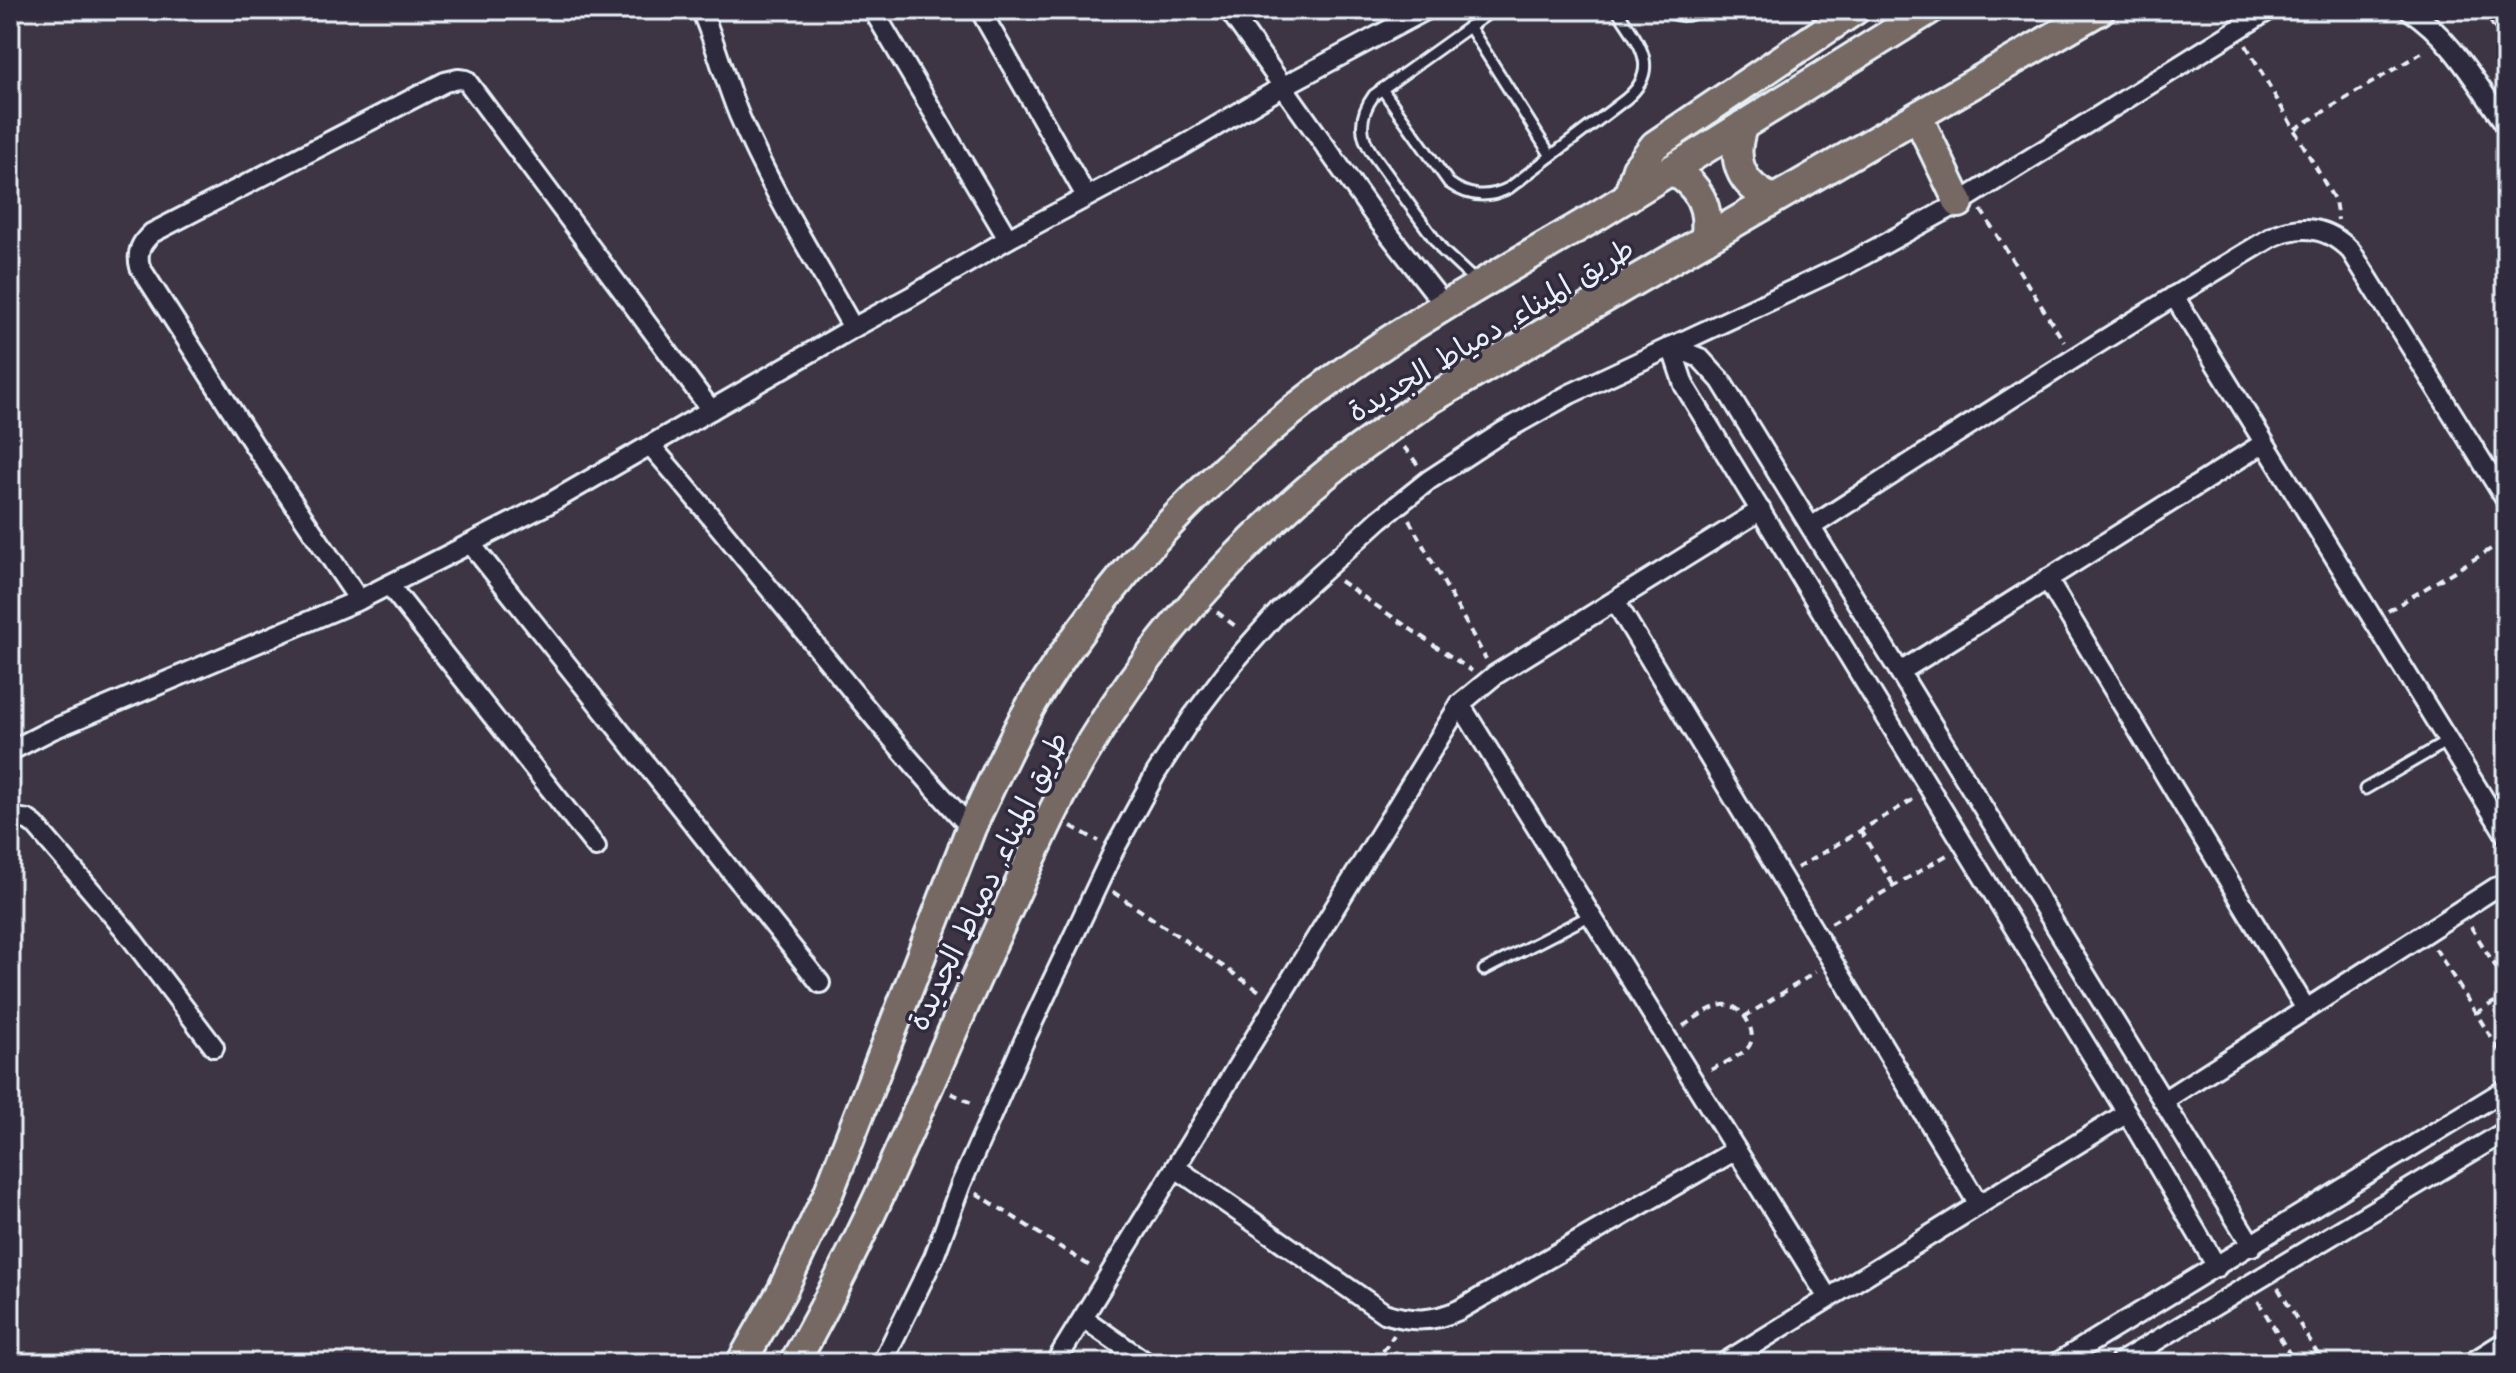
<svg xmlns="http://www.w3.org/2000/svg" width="2516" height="1373" font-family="'Comic Neue','Playpen Sans Arabic',sans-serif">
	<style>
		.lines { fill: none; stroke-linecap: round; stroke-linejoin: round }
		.lane-casing { stroke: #e8f1f8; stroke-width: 15 }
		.street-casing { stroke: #e8f1f8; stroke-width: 24 }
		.primary-casing { stroke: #e8f1f8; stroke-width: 34 }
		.path { stroke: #e8f1f8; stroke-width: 4; stroke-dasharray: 8 6; stroke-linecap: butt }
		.lane { stroke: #2f2a3d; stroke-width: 9 }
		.street { stroke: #2f2a3d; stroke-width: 18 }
		.primary { stroke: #766964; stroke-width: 28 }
		.labels { text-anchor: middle; stroke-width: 7; stroke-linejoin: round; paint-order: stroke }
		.street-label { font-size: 30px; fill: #e8f1f8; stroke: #2f2a3d }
	</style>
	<rect width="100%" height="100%" fill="#3d3544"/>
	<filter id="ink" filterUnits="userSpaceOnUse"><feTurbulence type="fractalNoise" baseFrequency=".0125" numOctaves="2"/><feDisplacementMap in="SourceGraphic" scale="16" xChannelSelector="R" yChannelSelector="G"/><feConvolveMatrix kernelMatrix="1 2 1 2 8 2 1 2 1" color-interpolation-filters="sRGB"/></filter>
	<g filter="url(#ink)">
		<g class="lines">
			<defs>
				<g id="lane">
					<path d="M1667 10C1677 18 1690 17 1700 10"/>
					<path d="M1469 26 1551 156"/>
					<path d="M1382 89 1449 183C1468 197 1487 199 1509 188L1626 99C1663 68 1637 41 1617 10"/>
					<path d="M1475 281 1443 251 1372 153C1358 133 1360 114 1374 95L1493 10"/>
					<path d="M2365 789 2448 741"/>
					<path d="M1484 970 1591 915"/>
				</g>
				<g id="street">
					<path d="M701 10C716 44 725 81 739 115 770 189 814 258 853 328"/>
					<path d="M873 10 1008 239"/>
					<path d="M980 10 1086 196"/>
					<path d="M1229 10 1374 215 1446 307"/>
					<path d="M2409 10C2451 37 2477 85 2506 125"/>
					<path d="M2174 296 2506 835"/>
					<path d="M650 445C760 570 857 706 971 828"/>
					<path d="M1811 527C1964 428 2116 330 2272 237 2301 223 2328 227 2351 251L2506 500"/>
					<path d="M471 544 820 983"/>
					<path d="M2047 579 2306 1009"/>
					<path d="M389 585 596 847"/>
					<path d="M359 600 254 445 140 267C136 252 141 243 152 233L445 82 458 79 466 80 711 410"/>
					<path d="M1615 601 1979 1205"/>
					<path d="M1900 672 2264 443"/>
					<path d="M1460 704 1828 1298"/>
					<path d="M10 751 51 730 359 600 548 504 853 328 910 297 1008 239 1181 147 1282 87 1426 10"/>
					<path d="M10 817 28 820 35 825 125 930 214 1047"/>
					<path d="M2163 1101 2506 881"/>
					<path d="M1176 1168 1384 1313C1412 1322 1433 1322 1459 1310L1736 1150"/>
					<path d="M2217 1267 2127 1113 1684 385 1671 346 1700 358 1721 381 2252 1246"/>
					<path d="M1083 1318 1147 1363"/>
					<path d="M882 1363 934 1257 961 1184 1024 1041 1114 850 1156 773 1193 716 1234 662 1279 611 1380 519 1429 480 1504 431 1570 394 1846 265 1959 203 2269 10"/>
					<path d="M1055 1363 1460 704 1495 675 1761 510"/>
					<path d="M1724 1363 2127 1113"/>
					<path d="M2057 1363 2506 1089"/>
					<path d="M2119 1363 2506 1131"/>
					<path d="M2471 1363 2506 1341"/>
				</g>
				<g id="primary">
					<path d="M2501 10 2506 18"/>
					<path d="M1918 117 1959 203"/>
					<path d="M1743 125C1730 159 1740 185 1773 199"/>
					<path d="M1671 170C1699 184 1711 209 1705 240"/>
					<path d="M1628 197 1637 168 1655 145 1855 10"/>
					<path d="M741 1363 782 1291 828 1194 971 828C988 791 1005 754 1024 718 1052 667 1088 619 1124 575 1195 489 1291 405 1384 344 1454 298 1528 257 1600 214 1710 147 1819 78 1929 10"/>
					<path d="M794 1363C877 1217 937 1060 1008 909 1034 852 1059 794 1092 741 1147 650 1219 568 1299 497 1339 461 1385 430 1429 400L2100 10"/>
				</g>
			</defs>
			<use href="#lane" class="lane-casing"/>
			<use href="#street" class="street-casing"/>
			<use href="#primary" class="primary-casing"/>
			<g class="path">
				<path d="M2246 45 2335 201 2338 220"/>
				<path d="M2295 129 2426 50"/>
				<path d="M1981 210 2064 342"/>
				<path d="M1404 447 1418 465"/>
				<path d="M1409 520 1486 659"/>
				<path d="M1340 581 1472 671"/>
				<path d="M2388 611 2506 540"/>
				<path d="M1217 612 1239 629"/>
				<path d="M1071 826 1098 841"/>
				<path d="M1860 830 1894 886"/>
				<path d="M1797 868 1914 799"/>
				<path d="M1113 892 1261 992"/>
				<path d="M1831 923 1947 855"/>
				<path d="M2471 927 2506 983"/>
				<path d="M2435 948 2506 1061"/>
				<path d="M2476 1013 2506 995"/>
				<path d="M1744 1017 1816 972"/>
				<path d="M1683 1026C1695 1019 1714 1003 1728 1005 1744 1007 1760 1036 1747 1049 1737 1058 1721 1064 1709 1071"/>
				<path d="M951 1093 975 1105"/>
				<path d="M976 1193 1093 1268"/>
				<path d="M2278 1288 2323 1363"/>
				<path d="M2258 1301 2295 1363"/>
				<path d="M1375 1363 1394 1335"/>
				<path d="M2303 1363 2318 1354"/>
			</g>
			<use href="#lane" class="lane"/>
			<use href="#street" class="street"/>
			<use href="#primary" class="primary"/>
		</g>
	</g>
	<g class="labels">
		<g class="street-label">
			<text transform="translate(1491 330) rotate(-31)" y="10">طريق الميناء, دمياط الجديدة</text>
			<text transform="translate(988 881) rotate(-64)" y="10">طريق الميناء, دمياط الجديدة</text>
		</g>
	</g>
	<rect width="2516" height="1373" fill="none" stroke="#2f2a3d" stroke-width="40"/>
	<rect x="20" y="20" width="2476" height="1333" fill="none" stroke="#e8f1f8" stroke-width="3" filter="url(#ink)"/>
</svg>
